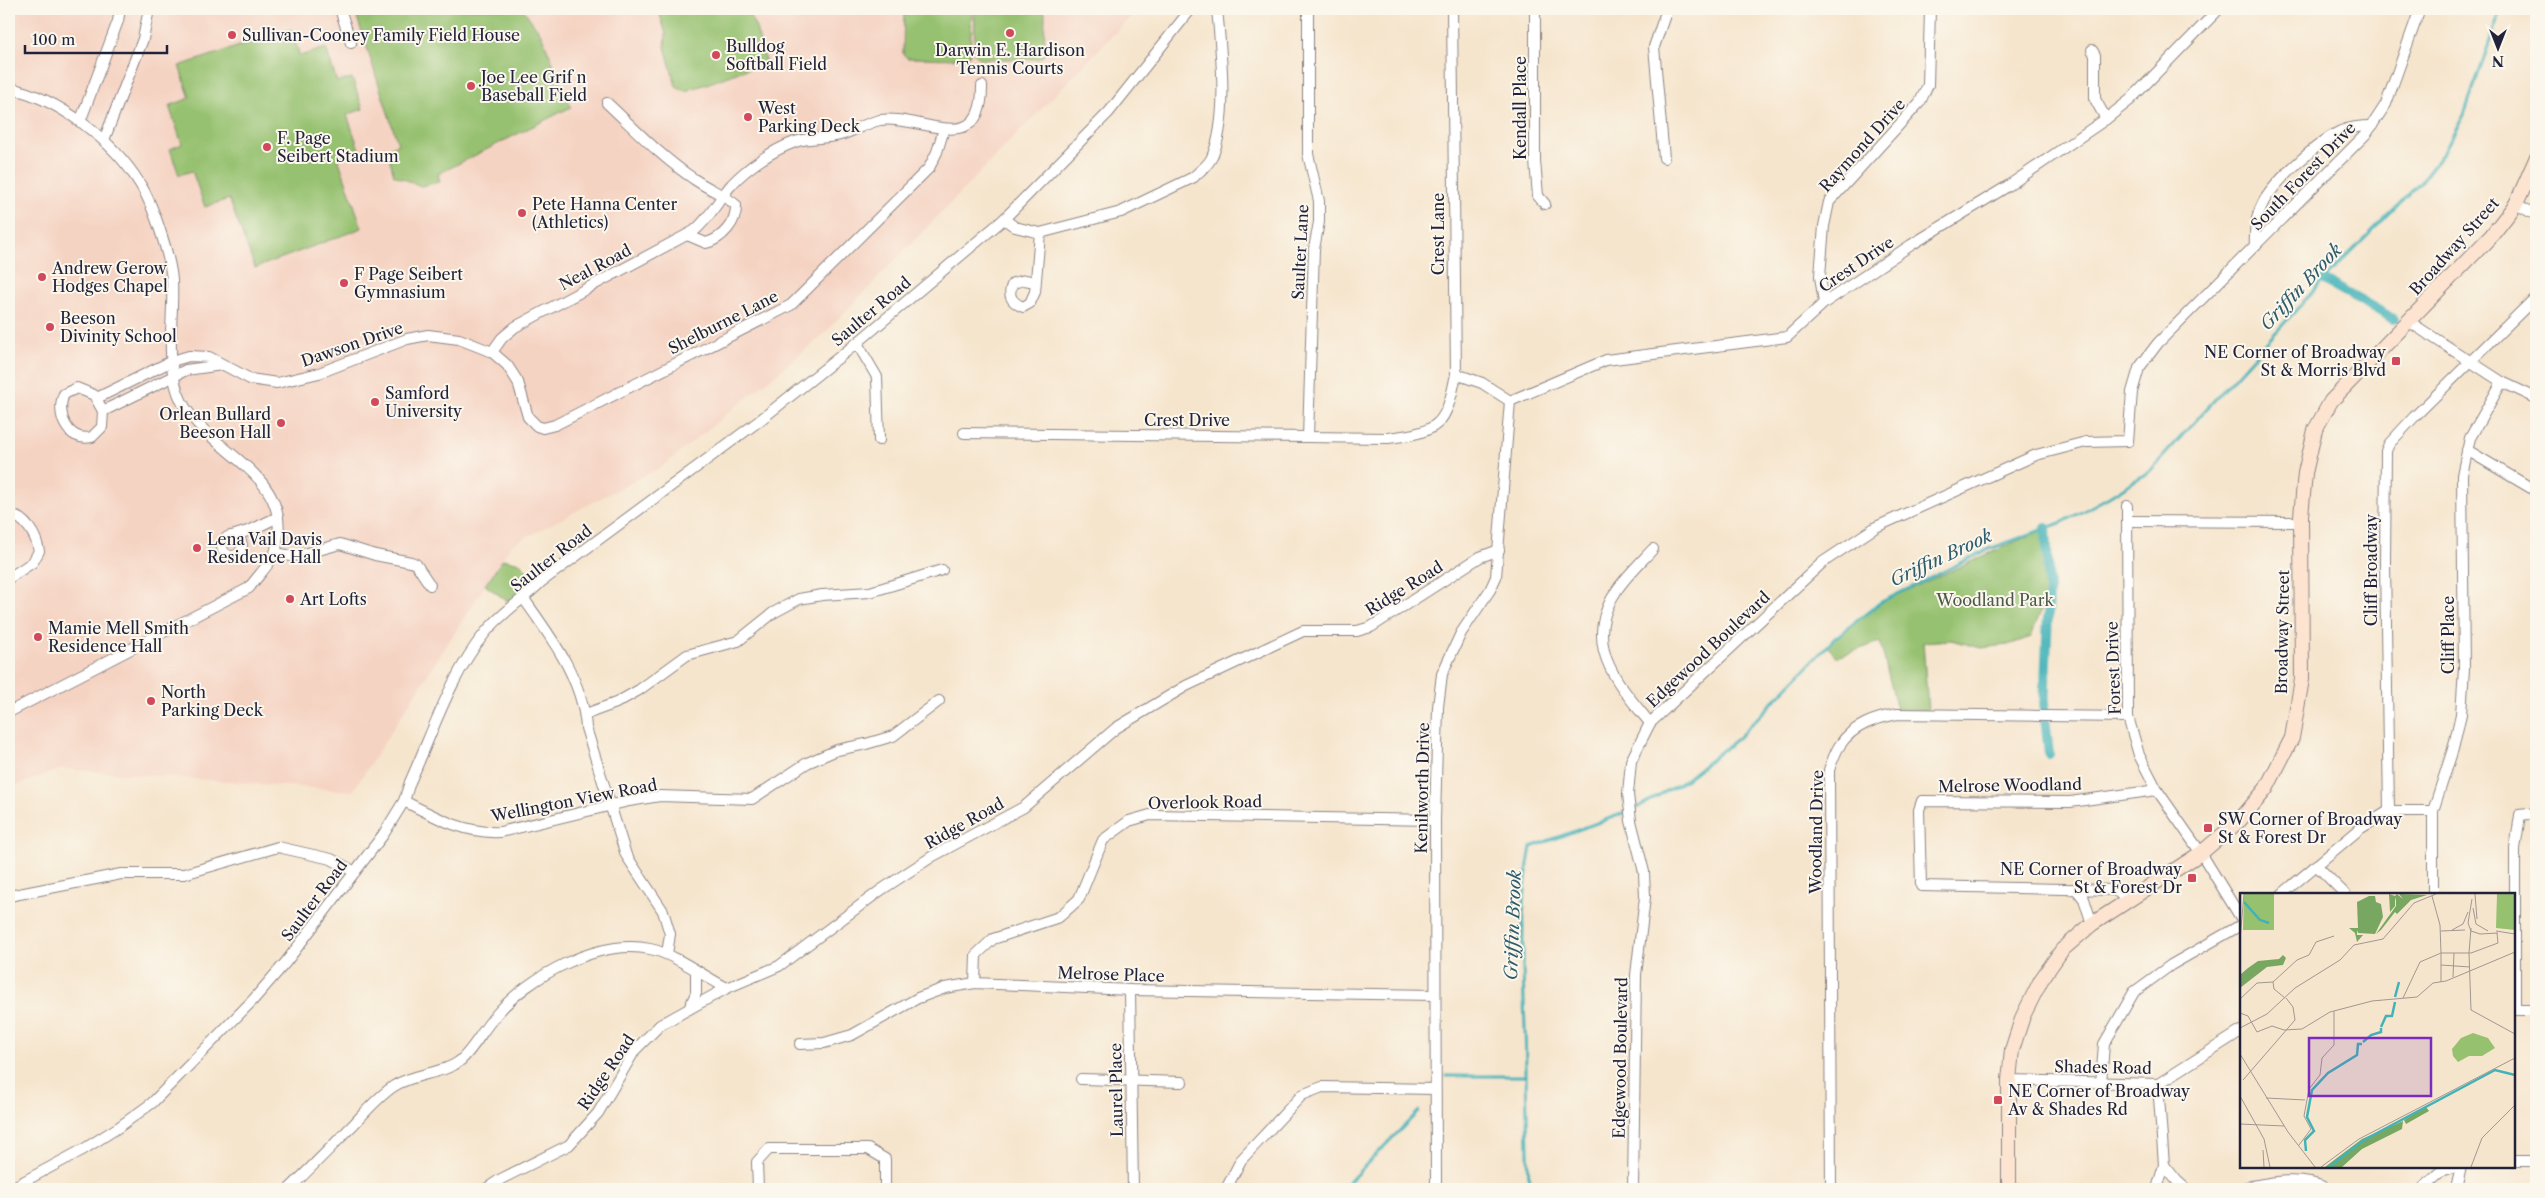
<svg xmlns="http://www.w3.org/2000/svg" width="2545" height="1198" font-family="'Libre Caslon Text',serif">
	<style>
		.built { fill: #f5d3c2 }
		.green { fill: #96c16f; stroke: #5c7255 }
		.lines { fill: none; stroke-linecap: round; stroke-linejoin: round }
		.stream { stroke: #42b2b9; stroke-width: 3 }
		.canal { stroke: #42b2b9; stroke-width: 10 }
		.street-casing { stroke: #8c8484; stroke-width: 12 }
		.secondary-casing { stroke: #8c8484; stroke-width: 16 }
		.street { stroke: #fff; stroke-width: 10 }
		.secondary { stroke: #fde4d1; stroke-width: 14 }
		.poi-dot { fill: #d1495b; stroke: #fbf7ec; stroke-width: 2 }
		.labels { text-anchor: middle; stroke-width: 4; stroke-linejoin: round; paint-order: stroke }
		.poi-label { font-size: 16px; fill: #22223b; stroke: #fbf7ec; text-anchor: start }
		.street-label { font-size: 16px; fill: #22223b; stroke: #fbf7ec }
		.park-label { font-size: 16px; fill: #4b5a4d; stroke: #fbf7ec }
		.water-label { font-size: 18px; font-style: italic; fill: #2f5c6d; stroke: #fbf7ec }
		.inset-river { fill: none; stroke: #42b2b9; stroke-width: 2.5 }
		.inset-road { fill: none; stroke: #a19793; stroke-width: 1 }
		.view { fill: #7b2cbf; fill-opacity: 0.15; stroke: #7b2cbf; stroke-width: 2.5 }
		.inset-edge { fill: none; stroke: #22223b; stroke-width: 2.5 }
	</style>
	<rect width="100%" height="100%" fill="#fbf7ec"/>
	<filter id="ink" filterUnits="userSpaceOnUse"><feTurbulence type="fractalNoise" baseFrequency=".02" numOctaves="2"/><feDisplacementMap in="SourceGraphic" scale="10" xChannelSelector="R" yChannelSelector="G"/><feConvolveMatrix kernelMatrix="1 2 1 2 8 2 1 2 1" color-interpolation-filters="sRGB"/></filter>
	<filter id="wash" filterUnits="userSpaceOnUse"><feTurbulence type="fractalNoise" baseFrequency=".0096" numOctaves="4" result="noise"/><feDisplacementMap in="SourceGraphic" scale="20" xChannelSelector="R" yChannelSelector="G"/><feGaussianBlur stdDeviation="1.12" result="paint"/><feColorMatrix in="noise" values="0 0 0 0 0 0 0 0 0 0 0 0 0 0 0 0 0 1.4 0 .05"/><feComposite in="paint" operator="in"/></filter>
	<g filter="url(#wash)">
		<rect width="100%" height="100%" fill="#f6e5cd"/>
		<path class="built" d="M9 9H1138L819 339 663 466 511 545 353 791 62 769 9 788Z"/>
		<g class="green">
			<path d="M373 9H523L541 34 571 107 438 174 440 182 421 186 394 175 387 149 398 144 356 14Z"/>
			<path d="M658 9H746L756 28 766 63C738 71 713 83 685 91L676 86 665 47 666 34Z"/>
			<path d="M904 9H969L972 12 970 54 966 59 907 58 903 54Z"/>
			<path d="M978 9H1041L1045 13 1044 55 1039 59H979L974 54 975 11Z"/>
			<path d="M291 29 300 56 326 48 337 82 352 78 363 109 347 115 359 149 338 158 362 228 255 268 229 199 205 207 192 171 179 175 170 149 182 144 169 106 190 98 179 66Z"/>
			<path d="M2046 528 2049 590 2031 637 2008 645 1981 648 1952 640 1923 642 1928 710 1897 709 1880 642 1837 657 1827 646 1881 602Z"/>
			<path d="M503 559 520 563 535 578 507 601 485 585Z"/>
		</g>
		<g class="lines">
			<g class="stream">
				<path d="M1633 810 1684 781 1738 738 1835 638 1881 602 1987 550 2063 522 2109 497 2150 471 2327 276 2420 183 2443 153 2464 115 2501 9"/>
				<path d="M1446 1076H1526C1526 1001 1516 921 1531 847L1627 812"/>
				<path d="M1526 1076 1529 1189"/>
				<path d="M1342 1189 1419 1111"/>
			</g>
			<g class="canal">
				<path d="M2324 280 2394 319"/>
				<path d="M2046 528 2049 590 2044 709 2049 754"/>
			</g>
		</g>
	</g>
	<g filter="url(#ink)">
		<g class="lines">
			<defs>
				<g id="street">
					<path d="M340 9 351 43"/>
					<path d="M1535 9V161L1538 196 1545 204"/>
					<path d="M2092 50 2095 55V99L2106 119"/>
					<path d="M9 88C58 98 114 141 140 184 153 204 170 256 172 280 174 318 165 356 178 393 198 449 287 468 278 536 277 542 277 550 274 555 268 566 257 577 249 588L9 712"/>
					<path d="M607 103C635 129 662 158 694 179 708 189 723 194 736 205 737 222 722 239 706 243L687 235"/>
					<path d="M80 122 118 21 120 9"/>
					<path d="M104 140 143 39 149 9"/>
					<path d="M1664 158 1654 47 1667 9"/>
					<path d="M2516 204 2536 215"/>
					<path d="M1004 219 1015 227 1040 233 1121 212 1194 177C1199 171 1209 165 1212 157 1229 118 1221 52 1217 9"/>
					<path d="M2255 246C2254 230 2256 215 2264 201 2277 179 2318 142 2341 131 2351 127 2361 126 2372 126"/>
					<path d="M1035 282 1025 280 1013 283C1007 295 1011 302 1023 307L1030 303 1035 292 1040 233"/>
					<path d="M1824 303 1820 276 1824 226 1829 202 1920 102 1928 85 1930 9"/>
					<path d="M2408 321 2502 382 2536 398"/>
					<path d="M857 343 877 377 879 440"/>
					<path d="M492 352 502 338 515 327 694 231C710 218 718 200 732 184 748 167 773 150 795 142 809 137 826 139 840 135 854 131 866 123 880 120 920 114 983 160 982 86"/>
					<path d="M1456 374 1482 383 1510 401 1606 360 1787 337 1824 303 1911 245 2008 186 2106 119 2130 100 2219 9"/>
					<path d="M77 388 94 395 103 411 102 427 92 437C68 443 55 414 64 394Z"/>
					<path d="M97 398 172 361 189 356 209 357 250 379 277 383 319 373 407 339 428 335 459 339 492 352 507 365 518 382 528 417 537 426 543 428 555 425 791 305 929 168 937 152 944 129"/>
					<path d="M103 411 186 370 222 365"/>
					<path d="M964 433 1388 438C1440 432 1446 425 1456 374L1452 9"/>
					<path d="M1308 437 1314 249 1319 222V201L1308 154V9"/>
					<path d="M2467 450 2536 491"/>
					<path d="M2127 506 2128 717 2139 755 2157 790 2201 853 2241 918"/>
					<path d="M9 514C26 518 36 535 39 551L33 562 9 578"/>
					<path d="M2127 521 2301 522"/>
					<circle cx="232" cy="546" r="10"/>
					<path d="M232 536 251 530 278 517"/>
					<path d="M276 553 291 556 301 555 340 544 375 555 411 562 416 564 430 585"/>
					<path d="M524 599C551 637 583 679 586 728L626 855 663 911 670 934 667 954"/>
					<path d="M586 714 616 703 639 690 687 655 738 641 773 613 799 599 822 595 870 592 942 570"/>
					<path d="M1650 723C1616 682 1581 643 1617 590 1627 575 1641 562 1653 549"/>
					<path d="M404 801C435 817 465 834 500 832L629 801 660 796 752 799 807 763 837 750 866 744 893 736 939 701"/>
					<path d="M2389 811 2385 563 2386 451 2389 444 2414 417 2536 297"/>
					<path d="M2316 865 2345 894"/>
					<path d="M2076 889 2084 899 2092 924"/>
					<path d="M2282 894 2361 828 2389 811H2433"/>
					<path d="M2433 894V811L2453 749 2461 714 2464 669 2462 475 2470 438 2502 382"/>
					<path d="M9 896 121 874H184L278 847 331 859 355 872"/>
					<path d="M2128 900 2115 890 1921 886 1919 810 1922 801 2070 802 2157 790"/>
					<path d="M975 983 976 955 993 939 1059 917 1079 899 1103 840 1129 821 1150 815 1435 820"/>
					<path d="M1130 990 1133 1189"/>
					<path d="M689 1009 696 993V972"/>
					<path d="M2514 1010H2536"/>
					<path d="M2515 1010V849L2520 815 2536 813"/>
					<path d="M800 1044 824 1043 852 1035 918 998 945 988 975 983 1130 990 1435 995"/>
					<path d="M1081 1079 1182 1082"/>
					<path d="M2009 1080 2158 1084 2241 1031"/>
					<path d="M2101 1083 2104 1044 2134 992 2171 965 2241 925"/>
					<path d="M2158 1084 2164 1165 2177 1181 2186 1189"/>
					<path d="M2514 1161H2536"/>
					<path d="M10 1189 84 1149 119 1127 152 1103 253 1000 286 962 383 835 404 801 410 782C432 734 451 674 485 633 501 613 523 600 541 582L759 421 857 343 1004 219 1109 112 1191 9"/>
					<path d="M289 1189C311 1168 332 1146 353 1125 366 1111 379 1096 394 1086 414 1073 445 1074 461 1060 475 1047 483 1029 496 1015 528 977 598 938 650 949 675 954 703 976 727 988"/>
					<path d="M486 1189 501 1179 569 1145 598 1113 635 1050 660 1025 727 988 779 966 881 890 933 856 1024 807 1116 728 1186 686 1303 631H1357L1371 627 1480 557 1499 550"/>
					<path d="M758 1189 757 1162 769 1149H868L885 1159V1189"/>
					<path d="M1226 1189 1241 1160 1302 1095 1322 1087 1435 1089"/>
					<path d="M1436 1189 1435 820 1438 707 1442 674 1461 633 1490 590 1496 577 1510 401"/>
					<path d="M1633 1189 1636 975 1645 897 1644 872 1631 821 1628 794 1631 761 1650 723 1823 562 1876 527 2036 455 2086 442 2128 441 2132 392 2139 368 2158 343 2367 133 2386 104 2420 9"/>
					<path d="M1831 1189 1829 770C1832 762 1835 752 1840 745 1853 725 1876 718 1897 714L2128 717"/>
					<path d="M2157 1189 2164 1165"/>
					<path d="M2238 1189C2267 1183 2300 1175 2328 1189"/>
					<path d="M2422 1189 2441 1172 2455 1167"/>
					<path d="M2456 1189 2461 1167"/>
				</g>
				<path id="secondary" d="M2009 1189V1080L2012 1050 2023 1016 2041 980 2062 950 2092 924 2201 853 2240 820 2266 789 2292 738 2302 679 2301 516 2305 473 2315 430 2331 401 2492 235 2516 204 2536 159"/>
			</defs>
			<use href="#street" class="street-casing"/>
			<use href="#secondary" class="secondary-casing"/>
			<use href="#street" class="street"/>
			<use href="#secondary" class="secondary"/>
		</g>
	</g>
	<g class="poi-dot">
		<circle cx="1010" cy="33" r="5"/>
		<circle cx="232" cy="35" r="5"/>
		<circle cx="716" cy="55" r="5"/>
		<circle cx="471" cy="86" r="5"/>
		<circle cx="748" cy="117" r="5"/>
		<circle cx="267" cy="147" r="5"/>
		<circle cx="522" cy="213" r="5"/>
		<circle cx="42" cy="277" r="5"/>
		<circle cx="344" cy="283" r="5"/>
		<circle cx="50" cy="327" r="5"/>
		<rect x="2391" y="356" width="10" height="10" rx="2.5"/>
		<circle cx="375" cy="402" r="5"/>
		<circle cx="281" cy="423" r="5"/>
		<circle cx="197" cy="548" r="5"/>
		<circle cx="290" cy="599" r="5"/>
		<circle cx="38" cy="637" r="5"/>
		<circle cx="151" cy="701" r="5"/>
		<rect x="2203" y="823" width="10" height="10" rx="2.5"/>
		<rect x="2187" y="873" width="10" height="10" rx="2.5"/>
		<rect x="1993" y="1095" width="10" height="10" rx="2.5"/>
	</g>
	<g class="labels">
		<g class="poi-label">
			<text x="242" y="41">Sullivan-Cooney Family Field House</text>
			<text x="726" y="52">Bulldog<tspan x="726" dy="18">Softball Field</tspan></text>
			<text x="1010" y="56" text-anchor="middle">Darwin E. Hardison<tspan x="1010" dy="18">Tennis Courts</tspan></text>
			<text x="481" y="83">Joe Lee Grif n<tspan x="481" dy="18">Baseball Field</tspan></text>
			<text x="758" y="114">West<tspan x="758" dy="18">Parking Deck</tspan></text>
			<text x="277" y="144">F. Page<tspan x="277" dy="18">Seibert Stadium</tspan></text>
			<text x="532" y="210">Pete Hanna Center<tspan x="532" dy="18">(Athletics)</tspan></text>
			<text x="52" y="274">Andrew Gerow<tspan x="52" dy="18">Hodges Chapel</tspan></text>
			<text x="354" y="280">F Page Seibert<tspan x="354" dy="18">Gymnasium</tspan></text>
			<text x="60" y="324">Beeson<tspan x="60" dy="18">Divinity School</tspan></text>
			<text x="2386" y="358" text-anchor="end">NE Corner of Broadway<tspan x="2386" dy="18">St &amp; Morris Blvd</tspan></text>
			<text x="385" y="399">Samford<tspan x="385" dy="18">University</tspan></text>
			<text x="271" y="420" text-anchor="end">Orlean Bullard<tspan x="271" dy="18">Beeson Hall</tspan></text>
			<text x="207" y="545">Lena Vail Davis<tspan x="207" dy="18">Residence Hall</tspan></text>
			<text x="300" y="605">Art Lofts</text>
			<text x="48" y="634">Mamie Mell Smith<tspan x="48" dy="18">Residence Hall</tspan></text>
			<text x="161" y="698">North<tspan x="161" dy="18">Parking Deck</tspan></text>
			<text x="2218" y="825">SW Corner of Broadway<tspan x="2218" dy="18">St &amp; Forest Dr</tspan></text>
			<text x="2182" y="875" text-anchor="end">NE Corner of Broadway<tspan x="2182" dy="18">St &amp; Forest Dr</tspan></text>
			<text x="2008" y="1097">NE Corner of Broadway<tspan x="2008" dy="18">Av &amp; Shades Rd</tspan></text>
		</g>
		<g class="street-label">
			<text transform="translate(1520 108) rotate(-90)" y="6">Kendall Place</text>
			<text transform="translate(1862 145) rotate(-48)" y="6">Raymond Drive</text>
			<text transform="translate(2303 176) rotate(-46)" y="6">South Forest Drive</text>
			<text transform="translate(1438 234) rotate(-90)" y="6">Crest Lane</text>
			<text transform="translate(2454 246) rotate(-48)" y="6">Broadway Street</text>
			<text transform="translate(1300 252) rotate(-87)" y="6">Saulter Lane</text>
			<text transform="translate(1856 264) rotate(-34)" y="6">Crest Drive</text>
			<text transform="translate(595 267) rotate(-28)" y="6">Neal Road</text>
			<text transform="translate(871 311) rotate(-40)" y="6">Saulter Road</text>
			<text transform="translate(723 322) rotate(-27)" y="6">Shelburne Lane</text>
			<text transform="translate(352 344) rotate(-19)" y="6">Dawson Drive</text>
			<text x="1187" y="426">Crest Drive</text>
			<text transform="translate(551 558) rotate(-38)" y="6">Saulter Road</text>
			<text transform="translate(2371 570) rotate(-90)" y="6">Cliff Broadway</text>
			<text transform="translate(1404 588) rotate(-32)" y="6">Ridge Road</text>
			<text transform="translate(2282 632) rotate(-89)" y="6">Broadway Street</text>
			<text transform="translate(2448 635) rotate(-90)" y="6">Cliff Place</text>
			<text transform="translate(1708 649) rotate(-43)" y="6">Edgewood Boulevard</text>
			<text transform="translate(2113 668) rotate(-92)" y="6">Forest Drive</text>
			<text transform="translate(2010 785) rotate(-1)" y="6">Melrose Woodland</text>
			<text transform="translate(1422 788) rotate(-89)" y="6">Kenilworth Drive</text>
			<text transform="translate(574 800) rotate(-11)" y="6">Wellington View Road</text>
			<text transform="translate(1205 802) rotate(-1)" y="6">Overlook Road</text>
			<text transform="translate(964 823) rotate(-29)" y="6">Ridge Road</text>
			<text transform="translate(1816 832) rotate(-89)" y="6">Woodland Drive</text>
			<text transform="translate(314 900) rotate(-53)" y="6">Saulter Road</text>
			<text transform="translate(1111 974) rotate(2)" y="6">Melrose Place</text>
			<text transform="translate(1620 1058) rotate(-89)" y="6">Edgewood Boulevard</text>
			<text transform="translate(2103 1067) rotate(1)" y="6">Shades Road</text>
			<text transform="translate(606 1072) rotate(-56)" y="6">Ridge Road</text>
			<text transform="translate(1116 1090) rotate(-91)" y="6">Laurel Place</text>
		</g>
		<g class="park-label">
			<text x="1995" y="606">Woodland Park</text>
		</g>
		<g class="water-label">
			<text transform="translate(2301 287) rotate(-47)" y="6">Griffin Brook</text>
			<text transform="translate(1941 558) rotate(-25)" y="6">Griffin Brook</text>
			<text transform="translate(1513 925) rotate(-88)" y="6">Griffin Brook</text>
		</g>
	</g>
	<g transform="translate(2240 893)">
		<rect width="275" height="275" fill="#f6e5cd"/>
		<path d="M4 1H34V37H3ZM257 1H275V37L256 35ZM233 140 248 145 255 155 242 163H229L218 169 213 163 212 156 221 145Z" fill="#96c16f"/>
		<path d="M149 1 155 3 157 1 163 6 159 1 187 2 171 7 157 21 155 19 141 37 136 41 156 13V8L155 4V13L150 19ZM129 3H135L136 9 141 11 143 24 135 41 118 40 117 37V42H123L117 49 115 40 109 35H118L117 9ZM43 62 46 65 43 72 27 74 0 95 1 81 8 75 18 68 39 66ZM186 214 189 218 166 231 164 227ZM163 228 162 236 122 256 102 274H85L122 246Z" fill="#78a762"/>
		<path class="inset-river" d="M4 9 20 27 29 30M155 104 159 89M141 134 146 123H152L155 109M123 149 131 142 141 139V135M66 258 65 247 74 238 67 224 72 197 88 180 117 162 118 151H122M89 274 124 247 255 177 275 182"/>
		<path class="inset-road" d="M235 1 237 26M232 6 228 30 231 38 240 41 258 40M233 15 236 31 248 38M212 37 223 31 228 19M201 38 225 37M256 38 275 41M0 47 4 1M229 60 231 117 275 141M229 60 231 35M201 72 230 74M213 84 214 60M33 89 57 67 69 62 76 49 94 43M33 89 34 96 45 105M201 89V60H231L258 50 257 40M163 105 180 69 201 60 200 32 192 3M0 106 17 90 33 89M0 120 8 123 17 139 32 133 44 137M0 135 27 121 55 95 100 67 114 52 143 46 174 10 196 1M44 137 62 136 90 119 132 108 177 104 193 90 206 88 275 59M0 161 48 239 75 274M3 187 55 127 53 114 46 105M0 203 24 246 30 274M26 205 65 207M0 231 44 233M59 252 71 236 64 223 69 196 80 182 82 165 94 152V118M23 257 24 274M81 274 119 246 275 165M231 274 242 245 275 212"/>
		<path class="view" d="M69 145H191V203H69Z"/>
		<rect width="275" height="275" class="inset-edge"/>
	</g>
	<rect width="2545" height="1198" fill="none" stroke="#fbf7ec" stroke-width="30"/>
	<g transform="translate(2498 48) rotate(180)" stroke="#fbf7ec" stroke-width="4" paint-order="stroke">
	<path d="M0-4L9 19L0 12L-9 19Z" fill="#22223b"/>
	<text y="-8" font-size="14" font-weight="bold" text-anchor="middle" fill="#22223b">N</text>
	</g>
	<path d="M25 45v8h142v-8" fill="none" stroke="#22223b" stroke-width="2.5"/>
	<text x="32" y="45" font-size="15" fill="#22223b" stroke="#fbf7ec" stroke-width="4" paint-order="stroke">100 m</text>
</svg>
